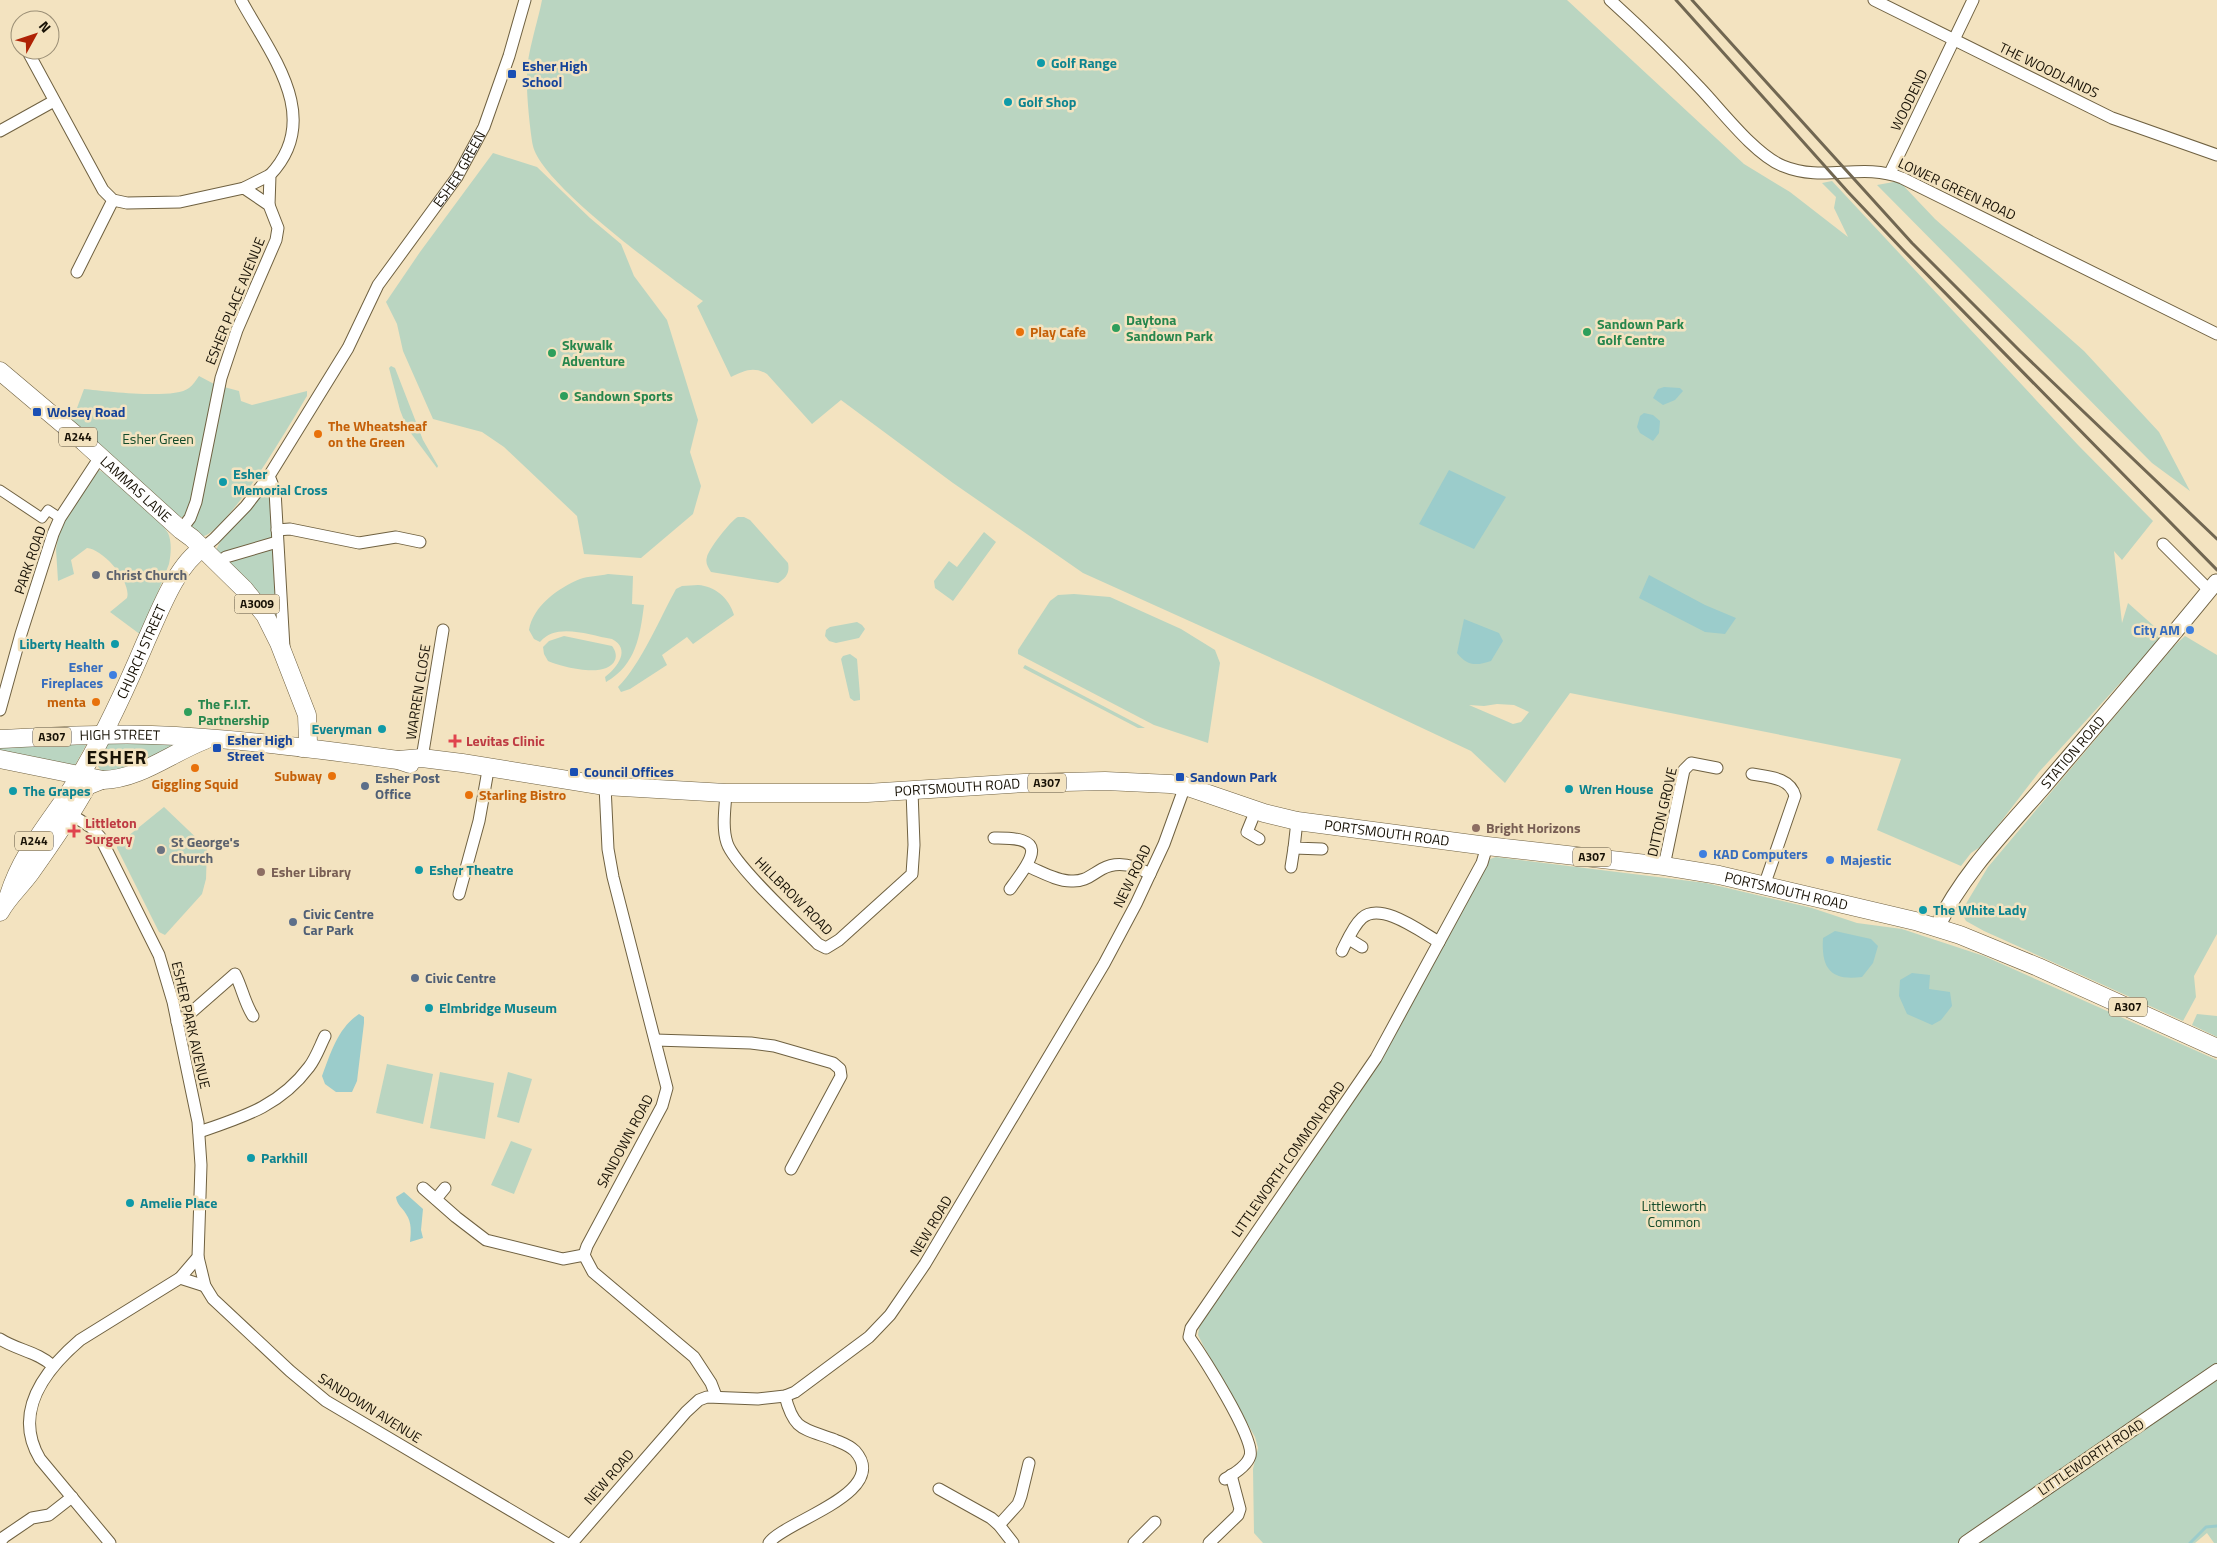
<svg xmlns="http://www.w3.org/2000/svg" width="2217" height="1543" font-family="'Titillium Web',sans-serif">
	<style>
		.green { fill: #bad5c1; fill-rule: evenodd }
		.water { fill: #9bcccb }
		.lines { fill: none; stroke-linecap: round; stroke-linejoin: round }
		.stream { stroke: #9bcccb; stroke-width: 3 }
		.pedestrian-casing { stroke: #6f6141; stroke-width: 11 }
		.minor-casing { stroke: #6f6141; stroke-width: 13 }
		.tertiary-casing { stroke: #6f6141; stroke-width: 16 }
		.secondary-casing { stroke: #6f6141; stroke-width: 17 }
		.primary-casing { stroke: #6f6141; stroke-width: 19 }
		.pedestrian { stroke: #fff; stroke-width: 9 }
		.minor { stroke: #fff; stroke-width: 11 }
		.tertiary { stroke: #fff; stroke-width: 14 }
		.secondary { stroke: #fff; stroke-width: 15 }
		.primary { stroke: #fff; stroke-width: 18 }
		.rail { stroke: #716752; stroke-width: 3 }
		.culture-dot { fill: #0f9aa8; stroke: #f3e3c0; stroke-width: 2 }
		.transit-dot { fill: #1a4fb4; stroke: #f3e3c0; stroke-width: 2 }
		.leisure-dot { fill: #2e9e5b; stroke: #f3e3c0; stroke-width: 2 }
		.food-dot { fill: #e8710a; stroke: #f3e3c0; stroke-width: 2 }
		.worship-dot { fill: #6b7280; stroke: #f3e3c0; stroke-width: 2 }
		.shop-dot { fill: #3f7fe0; stroke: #f3e3c0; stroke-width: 2 }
		.health-dot { fill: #e0444e; stroke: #f3e3c0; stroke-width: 2 }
		.service-dot { fill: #5c6f8a; stroke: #f3e3c0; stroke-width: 2 }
		.education-dot { fill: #8d6e63; stroke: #f3e3c0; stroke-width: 2 }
		.labels { text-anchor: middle; stroke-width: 5; stroke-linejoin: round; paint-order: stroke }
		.shield { fill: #f3e3c0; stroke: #5a513e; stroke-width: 1 }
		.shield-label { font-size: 12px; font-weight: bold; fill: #181206 }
		.culture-label { font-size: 14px; font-weight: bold; fill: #0d838f; stroke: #f3e3c0; text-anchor: start }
		.transit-label { font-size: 14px; font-weight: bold; fill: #164399; stroke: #f3e3c0; text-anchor: start }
		.street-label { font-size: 14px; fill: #181206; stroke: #f3e3c0 }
		.leisure-label { font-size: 14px; font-weight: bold; fill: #27864d; stroke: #f3e3c0; text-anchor: start }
		.food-label { font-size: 14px; font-weight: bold; fill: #c56008; stroke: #f3e3c0; text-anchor: start }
		.park-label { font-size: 14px; fill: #134a29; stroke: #f3e3c0 }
		.worship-label { font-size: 14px; font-weight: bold; fill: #5b616d; stroke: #f3e3c0; text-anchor: start }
		.shop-label { font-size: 14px; font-weight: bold; fill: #366cbe; stroke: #f3e3c0; text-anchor: end }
		.health-label { font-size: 14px; font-weight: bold; fill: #be3a42; stroke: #f3e3c0; text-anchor: start }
		.service-label { font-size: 14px; font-weight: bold; fill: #4e5e75; stroke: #f3e3c0; text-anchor: start }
		.education-label { font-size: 14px; font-weight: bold; fill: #785e54; stroke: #f3e3c0; text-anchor: start }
		.district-label { font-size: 19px; font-weight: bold; letter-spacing: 1px; fill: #181206; stroke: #f3e3c0 }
	</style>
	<rect width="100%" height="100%" fill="#f3e3c0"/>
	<g class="green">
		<path d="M542 0H1567L1744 164 1790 192 1848 237 1834 208 1836 197 1822 183 1832 181 2078 445 2153 521 2122 560 2114 551 2122 623 2128 603 2164 635 2039 772 1983 845 1971 853 1961 866 1877 830 1901 759 1570 693 1505 783 1471 751 1320 680 1083 573 953 483 841 400 812 424 767 374C753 366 744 371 731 377L697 306 703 301C667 275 542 185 533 146 530 130 526 91 527 74 527 54 538 21 542 0ZM1497 704 1514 705 1529 712 1521 722 1513 724 1469 705 1484 706Z"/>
		<path d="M493 153 537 167 590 218 621 244 634 276 667 320 698 420 690 452 701 486 693 514 641 558 584 554 577 516 504 447 482 432 433 419 403 351 397 324 386 302 420 252Z"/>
		<path d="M1899 181 1935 219 2084 351 2159 432 2190 491 2152 463 1877 185Z"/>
		<path d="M391 366 395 368 423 440 438 466 437 468 407 428 400 410 389 368Z"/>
		<path d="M199 376 216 385 189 509 183 517H178L56 409 77 408 84 389C104 391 174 400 189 388 193 385 196 380 199 376Z"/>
		<path d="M224 387 239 391 241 401 252 405 307 391V396C291 422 228 533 201 537L192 530V526Z"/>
		<path d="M99 470C110 474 163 522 168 533 172 542 171 554 169 564L141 635 110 612 127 598C132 582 103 549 87 548L71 560 74 574 58 581 56 549 61 524Z"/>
		<path d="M267 489H270L273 536 271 538 222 556 216 550 220 542Z"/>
		<path d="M738 517H744L750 520 788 563C790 573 786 578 778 583L711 572C708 567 705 563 707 557 708 550 731 520 738 517Z"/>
		<path d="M984 532 996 542 953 601 935 588 934 581 949 561 957 567Z"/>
		<path d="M271 548 274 550 282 638 226 561Z"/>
		<path d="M608 574 633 576 632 604 644 605C640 636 636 665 606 682L605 677C618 667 631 649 612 639 589 635 556 622 540 642L534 639 529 630C533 606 558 588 580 579 588 576 599 576 608 574Z"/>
		<path d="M698 585C715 586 729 598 734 615L693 644 687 637 662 655 667 665 630 689 621 692 618 687C641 664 660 618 676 589L682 586Z"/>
		<path d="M1074 594 1110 597 1181 629 1215 650 1220 663 1208 743 1154 725 1018 654V650L1050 601 1058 595Z"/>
		<path d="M857 622 862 625 865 629 859 638 836 643 829 641 825 636 826 630 830 627Z"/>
		<path d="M564 636 612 646C615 650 617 655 615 660 607 679 562 667 548 661L544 654 543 647 549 641Z"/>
		<path d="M2185 636 2217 655V934L2194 976 2196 997 2183 1021 1984 931 1966 921 1961 912 1988 867 2175 645Z"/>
		<path d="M850 654 857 659 860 695V700L854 701 850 698 841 659 843 656Z"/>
		<path d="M1025 665 1145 728H1138L1023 668Z"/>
		<path d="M110 742H170L173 745C169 753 131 768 120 770 114 771 107 771 101 771L96 763 107 744Z"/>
		<path d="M0 744H80L86 745 74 767 0 753Z"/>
		<path d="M164 807 207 848 206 879 202 894 165 935 159 932 117 848V845Z"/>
		<path d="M1496 857 1706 883 1812 908 1857 923 1902 929 1984 956 2217 1060V1543H2214L2207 1533 2195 1543H1263L1254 1533 1253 1469 1258 1448 1255 1437 1203 1345 1198 1335 1200 1323 1263 1227 1382 1058 1490 859Z"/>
		<path d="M2197 1014 2217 1016V1037L2192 1025Z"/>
		<path d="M387 1064 433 1074 423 1124 376 1113Z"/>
		<path d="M440 1072 494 1083 485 1139 430 1128Z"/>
		<path d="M508 1072 532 1079 519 1123 497 1117Z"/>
		<path d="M511 1141 532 1149 514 1194 491 1185Z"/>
	</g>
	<g class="water">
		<path d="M1664 387 1680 388 1683 391 1675 400 1663 405 1653 398 1658 389Z"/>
		<path d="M1644 413 1653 415 1660 421 1659 433 1653 441 1640 433 1637 427 1640 416Z"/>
		<path d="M1449 470 1506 497 1474 549 1419 524Z"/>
		<path d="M1649 575 1705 605 1736 618 1725 634 1705 632 1639 598Z"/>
		<path d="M1464 619 1499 633 1503 641 1491 661C1476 666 1467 666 1457 653Z"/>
		<path d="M1835 931 1871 939 1878 946 1873 963 1862 977C1831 981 1821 969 1823 938Z"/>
		<path d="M1912 973 1930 975 1929 989 1950 992 1952 1006 1941 1020 1932 1025 1907 1014 1899 996 1900 980Z"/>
		<path d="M359 1014 364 1017V1023L357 1081 352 1092H336L325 1084 322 1076C331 1052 338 1028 359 1014Z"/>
		<path d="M404 1192 423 1209 421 1230 423 1238 410 1242C411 1233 412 1222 406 1214 402 1207 397 1205 396 1197Z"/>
	</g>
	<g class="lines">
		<path class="stream" d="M2190 1543 2206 1527 2217 1526"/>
		<defs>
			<path id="pedestrian" d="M0 490 42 518 48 510 60 518"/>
			<g id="minor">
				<path d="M241 0C271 55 324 118 270 175L269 205"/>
				<path d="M1610 0C1641 28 1671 57 1700 88 1721 110 1755 155 1783 166 1824 183 1861 162 1902 178L2217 334"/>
				<path d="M1874 0 2112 118 2217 155"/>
				<path d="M27 50 103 190 113 200 127 203 180 202 244 188 269 205 278 228 276 240 237 330 221 378 196 502 190 518 181 530"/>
				<path d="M0 131 54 101"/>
				<path d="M1890 173 1973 0"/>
				<path d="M244 188 270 175"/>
				<path d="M77 272 113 200"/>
				<path d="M269 476 275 491 284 648"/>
				<path d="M277 530 290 529 359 543 396 537 420 542"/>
				<path d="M2163 544 2209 590"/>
				<path id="s1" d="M203 548 214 539 246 506 269 476 348 348 378 285 457 177 484 127 509 56 525 0"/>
				<path d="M218 563 226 557 277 542"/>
				<path d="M0 710 21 634 53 534 60 518 100 457"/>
				<path d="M422 758 443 630"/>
				<path d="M1752 774C1768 777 1790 777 1795 796L1764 886"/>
				<path d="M605 786 608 849 613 877 667 1088 662 1106 587 1246 584 1255 593 1272 694 1357 711 1383 716 1396"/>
				<path d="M726 793C725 809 722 828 727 843 734 865 799 925 818 944L826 948 839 940 912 874 914 845 912 791"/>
				<path d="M1256 810 1247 832 1259 839"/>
				<path d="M66 811 92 828 100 837 159 955 173 1002 198 1122 201 1165 198 1257 180 1278 80 1340C45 1370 12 1412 40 1459L110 1543"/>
				<path d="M1297 821 1294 848 1322 849"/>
				<path d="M994 838C1049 837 1034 856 1010 889"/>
				<path d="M1027 866C1040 871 1056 881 1071 881 1085 882 1091 875 1102 869 1118 860 1136 866 1150 874"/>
				<path d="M1664 866 1684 770 1691 763 1717 768"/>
				<path d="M1291 867 1294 848"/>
				<path d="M459 894 479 821 487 776"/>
				<path d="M1349 939 1362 947"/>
				<path d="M1342 951C1347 941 1353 926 1362 918 1381 901 1421 932 1439 942"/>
				<path d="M177 1022 186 1017 235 974C242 987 244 1002 253 1016"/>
				<path d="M655 1040 751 1043 774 1046 833 1063 840 1069 841 1076 791 1169"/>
				<path d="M199 1132C243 1117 280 1106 309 1067 316 1058 320 1046 325 1036"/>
				<path d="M423 1188 456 1217 486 1240 563 1259 584 1255"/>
				<path d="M436 1199 445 1188"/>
				<path d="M198 1257 205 1286 213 1299 290 1371 326 1401 566 1543"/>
				<path d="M180 1278 205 1286"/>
				<path d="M0 1339C17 1350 38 1352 53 1366"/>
				<path d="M1225 1479C1234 1474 1247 1466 1250 1456 1256 1439 1201 1354 1189 1337L1191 1328 1376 1058 1482 863 1487 846"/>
				<path d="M939 1489 991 1518 999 1525 1013 1543"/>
				<path d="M999 1525 1018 1504 1021 1496 1029 1463"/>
				<path d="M0 1542 4 1537 32 1518 49 1515 72 1497"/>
				<path d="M572 1543 686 1412 699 1400 707 1397 758 1399 785 1396 795 1392 869 1337 890 1315 925 1264 1104 964 1136 904 1164 844 1185 786"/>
				<path d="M769 1543C782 1522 892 1493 855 1451 849 1445 842 1443 835 1440 803 1428 794 1431 785 1396"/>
				<path d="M1134 1543 1155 1522"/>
				<path d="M1209 1543 1238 1515 1240 1509 1231 1475"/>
			</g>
			<path id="tertiary" d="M1966 1543 2217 1371"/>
			<g id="secondary">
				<path id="s2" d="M1937 927C1963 873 2006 830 2045 785 2102 718 2160 651 2216 582"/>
			</g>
			<g id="primary">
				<path id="s3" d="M0 371 84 442 181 530 192 538 244 589 265 615 279 643 307 715 308 742 302 748"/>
				<path id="s4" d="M0 739C51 737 101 733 152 735 235 738 316 749 398 760L410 764"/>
				<path d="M0 759 103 780C140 779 171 753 205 740"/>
				<path id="s5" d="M398 760 422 758 462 763 605 786 726 793H867L1024 783 1105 781 1170 784 1185 786 1264 813 1297 821 1487 846 1664 866 1719 875 1915 921 1960 935 2038 967 2217 1048"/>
				<path id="s6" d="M8 898C22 850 56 816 81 774 106 732 127 686 146 641 159 613 176 565 203 548"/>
				<path d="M0 912C8 897 21 886 31 872 51 844 70 817 87 786L102 780"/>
			</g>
		</defs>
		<use href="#pedestrian" class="pedestrian-casing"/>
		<use href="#minor" class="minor-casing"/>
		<use href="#tertiary" class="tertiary-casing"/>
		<use href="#secondary" class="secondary-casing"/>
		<use href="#primary" class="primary-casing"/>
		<use href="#pedestrian" class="pedestrian"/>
		<use href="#minor" class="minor"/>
		<use href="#tertiary" class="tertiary"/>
		<use href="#secondary" class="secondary"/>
		<use href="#primary" class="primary"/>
		<g class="rail">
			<path d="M1676 0 1848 192 1904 251 2217 570"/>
			<path d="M1692 0 1912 243 2020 351 2217 539"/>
		</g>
	</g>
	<g class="culture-dot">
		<circle cx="1041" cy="63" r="5"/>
		<circle cx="1008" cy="102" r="5"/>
		<circle cx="223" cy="482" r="5"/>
		<circle cx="115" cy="644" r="5"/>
		<circle cx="382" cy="729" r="5"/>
		<circle cx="1569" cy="789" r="5"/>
		<circle cx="13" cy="791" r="5"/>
		<circle cx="419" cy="870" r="5"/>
		<circle cx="1923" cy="910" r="5"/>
		<circle cx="429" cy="1008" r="5"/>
		<circle cx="251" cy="1158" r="5"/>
		<circle cx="130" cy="1203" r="5"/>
	</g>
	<g class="transit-dot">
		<rect x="507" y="69" width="10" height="10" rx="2.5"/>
		<rect x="32" y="407" width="10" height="10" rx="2.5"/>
		<rect x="212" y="743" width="10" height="10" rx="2.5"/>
		<rect x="569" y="767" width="10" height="10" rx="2.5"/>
		<rect x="1175" y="772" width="10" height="10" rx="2.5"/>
	</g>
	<g class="leisure-dot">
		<circle cx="1116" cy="328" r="5"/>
		<circle cx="1587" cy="332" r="5"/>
		<circle cx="552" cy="353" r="5"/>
		<circle cx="564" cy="396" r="5"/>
		<circle cx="188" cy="712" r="5"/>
	</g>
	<g class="food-dot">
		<circle cx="1020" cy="332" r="5"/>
		<circle cx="318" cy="434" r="5"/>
		<circle cx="96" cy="702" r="5"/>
		<circle cx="195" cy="768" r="5"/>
		<circle cx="332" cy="776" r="5"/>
		<circle cx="469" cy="795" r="5"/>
	</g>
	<g class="worship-dot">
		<circle cx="96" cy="575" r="5"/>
		<circle cx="161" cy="850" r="5"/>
	</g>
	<g class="shop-dot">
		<circle cx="2190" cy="630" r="5"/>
		<circle cx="113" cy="675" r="5"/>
		<circle cx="1703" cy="854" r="5"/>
		<circle cx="1830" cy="860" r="5"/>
	</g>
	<g class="health-dot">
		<path d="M452.5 733.5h5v5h5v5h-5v5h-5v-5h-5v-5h5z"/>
		<path d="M71.5 823.5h5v5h5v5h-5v5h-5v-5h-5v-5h5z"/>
	</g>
	<g class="service-dot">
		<circle cx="365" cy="786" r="5"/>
		<circle cx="293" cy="922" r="5"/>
		<circle cx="415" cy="978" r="5"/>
	</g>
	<g class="education-dot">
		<circle cx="1476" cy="828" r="5"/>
		<circle cx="261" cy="872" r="5"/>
	</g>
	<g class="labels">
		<g class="shield">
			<rect x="59" y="427.5" width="38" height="19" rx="4"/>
			<rect x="234.5" y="594.5" width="45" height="19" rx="4"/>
			<rect x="33" y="727.5" width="38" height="19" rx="4"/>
			<rect x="1028" y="773.5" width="38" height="19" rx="4"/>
			<rect x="15" y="831.5" width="38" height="19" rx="4"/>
			<rect x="1573" y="847.5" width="38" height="19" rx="4"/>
			<rect x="2109" y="997.5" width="38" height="19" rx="4"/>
		</g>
		<g class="shield-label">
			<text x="78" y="441">A244</text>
			<text x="257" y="608">A3009</text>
			<text x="52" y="741">A307</text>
			<text x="1047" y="787">A307</text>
			<text x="34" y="845">A244</text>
			<text x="1592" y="861">A307</text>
			<text x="2128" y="1011">A307</text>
		</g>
		<g class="culture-label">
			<text x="1051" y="68">Golf Range</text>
			<text x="1018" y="107">Golf Shop</text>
			<text x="233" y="479">Esher<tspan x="233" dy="16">Memorial Cross</tspan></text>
			<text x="105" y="649" text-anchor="end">Liberty Health</text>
			<text x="372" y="734" text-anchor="end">Everyman</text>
			<text x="1579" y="794">Wren House</text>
			<text x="23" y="796">The Grapes</text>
			<text x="429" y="875">Esher Theatre</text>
			<text x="1933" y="915">The White Lady</text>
			<text x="439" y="1013">Elmbridge Museum</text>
			<text x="261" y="1163">Parkhill</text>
			<text x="140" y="1208">Amelie Place</text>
		</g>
		<g class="transit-label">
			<text x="522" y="71">Esher High<tspan x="522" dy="16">School</tspan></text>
			<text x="47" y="417">Wolsey Road</text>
			<text x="227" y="745">Esher High<tspan x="227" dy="16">Street</tspan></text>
			<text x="584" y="777">Council Offices</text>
			<text x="1190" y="782">Sandown Park</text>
		</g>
		<g class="street-label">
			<text transform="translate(2049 70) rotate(26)" y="5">THE WOODLANDS</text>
			<text transform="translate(1909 100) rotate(-64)" y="5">WOODEND</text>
			<text dy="5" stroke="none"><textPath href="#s1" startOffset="460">ESHER GREEN</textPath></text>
			<text transform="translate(1957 189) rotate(25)" y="5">LOWER GREEN ROAD</text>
			<text transform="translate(235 301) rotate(-68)" y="5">ESHER PLACE AVENUE</text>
			<text dy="5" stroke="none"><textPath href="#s3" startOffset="180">LAMMAS LANE</textPath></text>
			<text transform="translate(30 560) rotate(-71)" y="5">PARK ROAD</text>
			<text dy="5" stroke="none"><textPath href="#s6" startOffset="281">CHURCH STREET</textPath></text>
			<text transform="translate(418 692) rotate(-81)" y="5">WARREN CLOSE</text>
			<text dy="5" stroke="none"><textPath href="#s4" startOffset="120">HIGH STREET</textPath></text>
			<text dy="5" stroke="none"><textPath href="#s2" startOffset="222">STATION ROAD</textPath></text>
			<text dy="5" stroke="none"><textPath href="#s5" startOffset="562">PORTSMOUTH ROAD</textPath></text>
			<text transform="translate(1662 812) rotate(-77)" y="5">DITTON GROVE</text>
			<text dy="5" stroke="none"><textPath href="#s5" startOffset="998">PORTSMOUTH ROAD</textPath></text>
			<text transform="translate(1132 876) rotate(-64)" y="5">NEW ROAD</text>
			<text dy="5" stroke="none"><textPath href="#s5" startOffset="1402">PORTSMOUTH ROAD</textPath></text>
			<text transform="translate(794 896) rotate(45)" y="5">HILLBROW ROAD</text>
			<text transform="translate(191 1025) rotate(77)" y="5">ESHER PARK AVENUE</text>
			<text transform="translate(625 1141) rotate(-62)" y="5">SANDOWN ROAD</text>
			<text transform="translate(1288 1159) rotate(-55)" y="5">LITTLEWORTH COMMON ROAD</text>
			<text transform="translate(931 1226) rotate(-59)" y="5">NEW ROAD</text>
			<text transform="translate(370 1408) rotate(32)" y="5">SANDOWN AVENUE</text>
			<text transform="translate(2091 1457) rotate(-34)" y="5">LITTLEWORTH ROAD</text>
			<text transform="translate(609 1477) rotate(-49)" y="5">NEW ROAD</text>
		</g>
		<g class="leisure-label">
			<text x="1126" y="325">Daytona<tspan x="1126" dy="16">Sandown Park</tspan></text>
			<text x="1597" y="329">Sandown Park<tspan x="1597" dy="16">Golf Centre</tspan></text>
			<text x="562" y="350">Skywalk<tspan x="562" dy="16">Adventure</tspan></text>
			<text x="574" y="401">Sandown Sports</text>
			<text x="198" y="709">The F.I.T.<tspan x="198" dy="16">Partnership</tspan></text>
		</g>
		<g class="food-label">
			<text x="1030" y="337">Play Cafe</text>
			<text x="328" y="431">The Wheatsheaf<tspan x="328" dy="16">on the Green</tspan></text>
			<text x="86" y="707" text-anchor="end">menta</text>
			<text x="322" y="781" text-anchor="end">Subway</text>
			<text x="195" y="789" text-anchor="middle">Giggling Squid</text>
			<text x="479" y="800">Starling Bistro</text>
		</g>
		<g class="park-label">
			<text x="158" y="444">Esher Green</text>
			<text x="1674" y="1211">Littleworth<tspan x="1674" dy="16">Common</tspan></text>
		</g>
		<g class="worship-label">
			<text x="106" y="580">Christ Church</text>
			<text x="171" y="847">St George's<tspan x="171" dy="16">Church</tspan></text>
		</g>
		<g class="shop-label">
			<text x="2180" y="635">City AM</text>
			<text x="103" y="672">Esher<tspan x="103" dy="16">Fireplaces</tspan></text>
			<text x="1713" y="859" text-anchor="start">KAD Computers</text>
			<text x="1840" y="865" text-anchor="start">Majestic</text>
		</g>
		<g class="health-label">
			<text x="466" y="746">Levitas Clinic</text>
			<text x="85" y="828">Littleton<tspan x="85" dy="16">Surgery</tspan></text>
		</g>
		<g class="service-label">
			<text x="375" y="783">Esher Post<tspan x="375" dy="16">Office</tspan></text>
			<text x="303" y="919">Civic Centre<tspan x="303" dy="16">Car Park</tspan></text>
			<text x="425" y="983">Civic Centre</text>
		</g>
		<g class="education-label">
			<text x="1486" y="833">Bright Horizons</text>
			<text x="271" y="877">Esher Library</text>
		</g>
		<g class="district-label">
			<text x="117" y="764">ESHER</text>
		</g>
	</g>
	<g transform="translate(35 35) rotate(50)"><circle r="24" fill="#f3e3c0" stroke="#9b8f76"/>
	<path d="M0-4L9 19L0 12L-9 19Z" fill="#af2205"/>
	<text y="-8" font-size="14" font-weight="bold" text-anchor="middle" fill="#181206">N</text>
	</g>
</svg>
